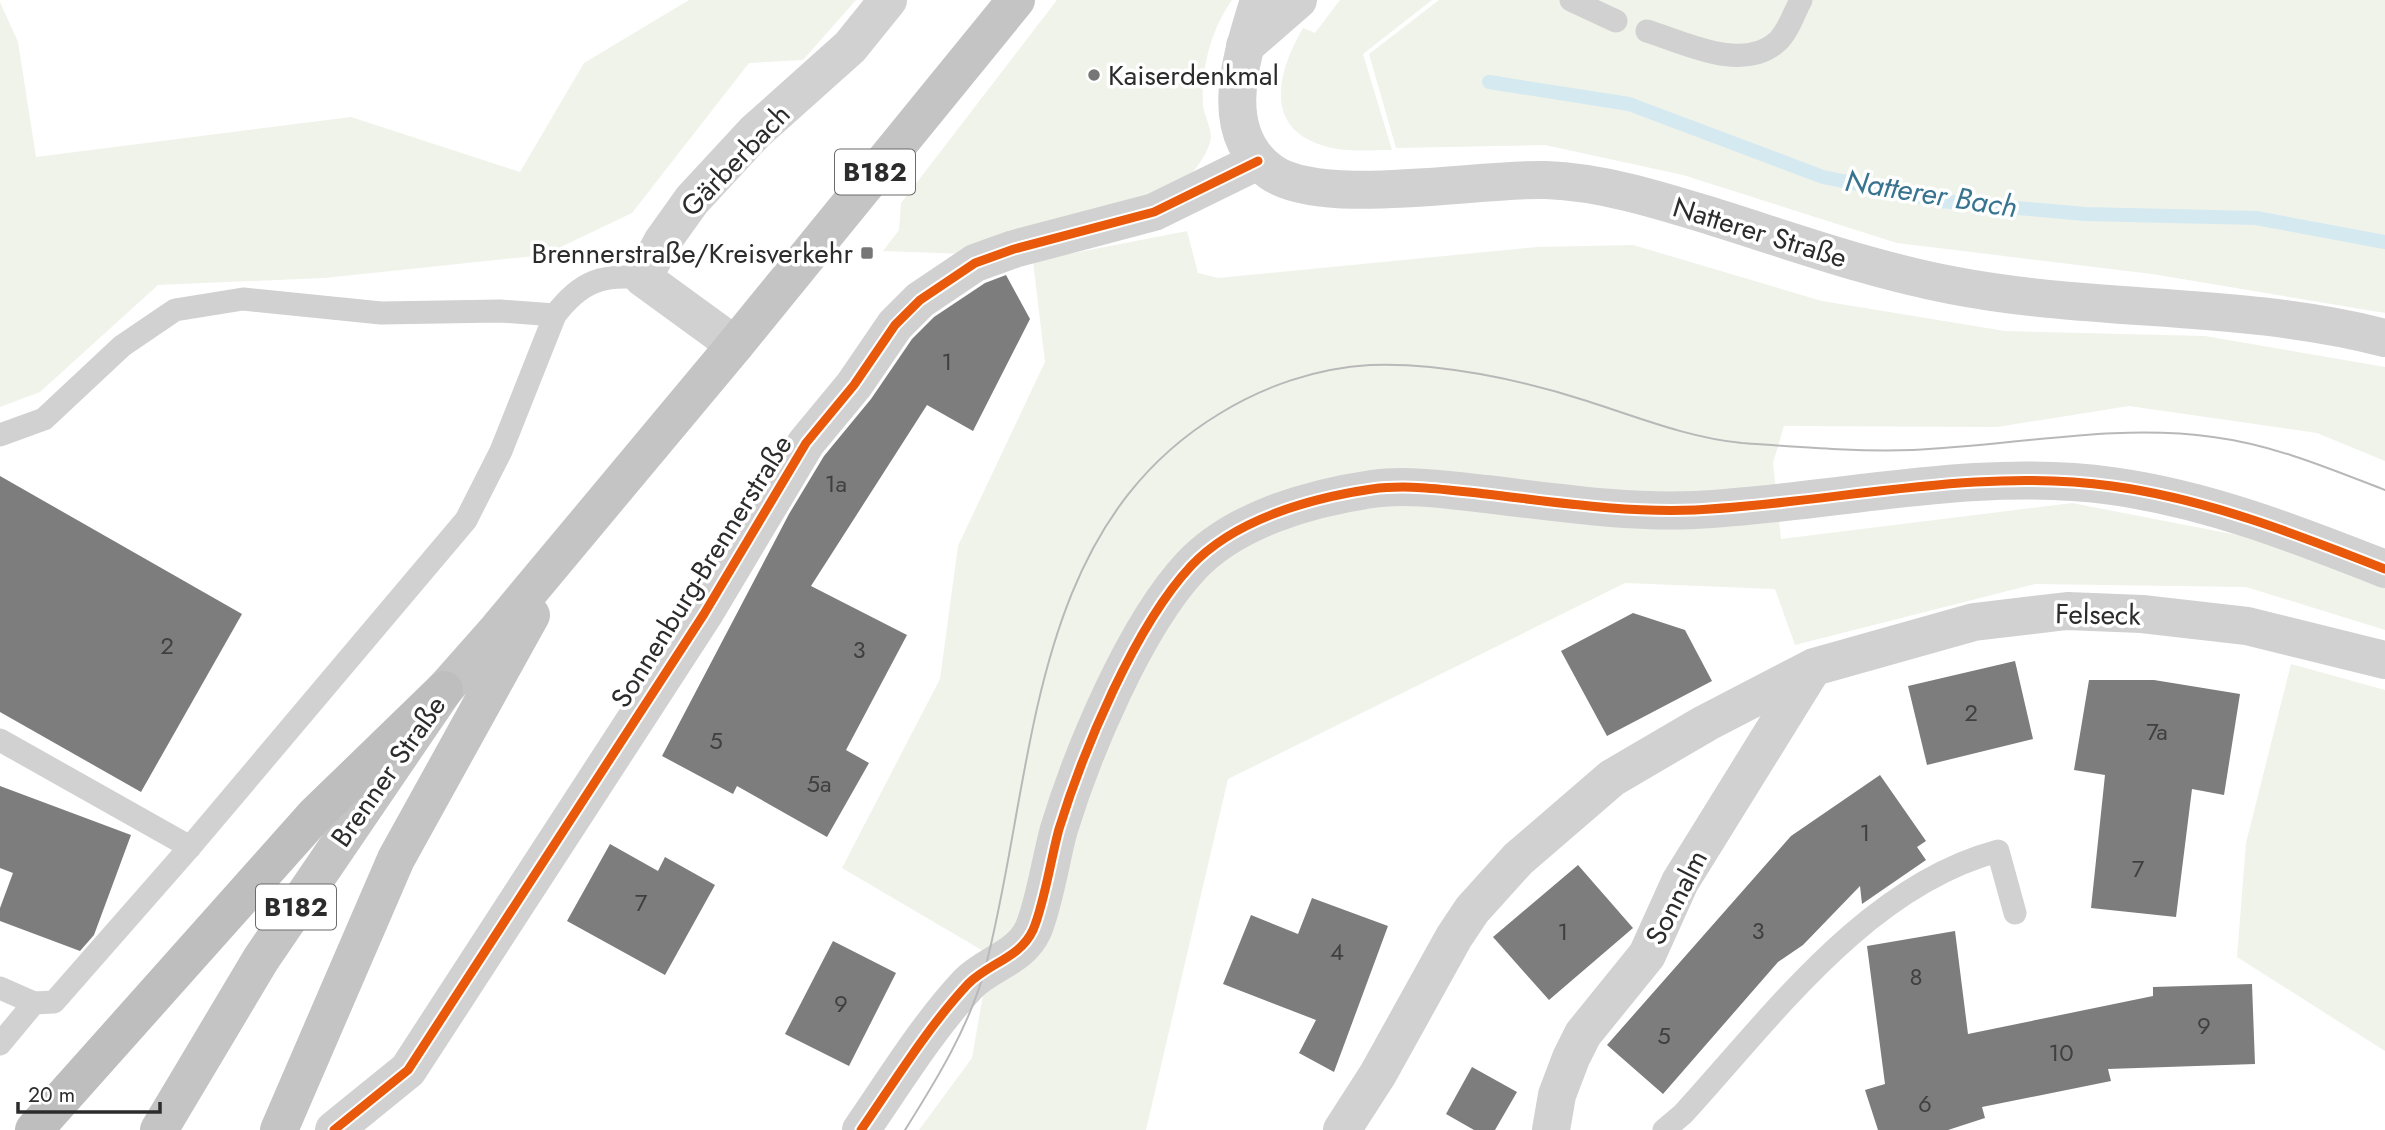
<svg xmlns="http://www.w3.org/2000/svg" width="2385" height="1130" font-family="Jost,sans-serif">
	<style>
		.green { fill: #f0f3ea }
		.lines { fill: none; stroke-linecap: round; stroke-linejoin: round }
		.stream { stroke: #d5e9f1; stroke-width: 14 }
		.building { fill: #7d7d7d }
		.service { stroke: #d1d1d1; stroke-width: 23 }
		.minor { stroke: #d1d1d1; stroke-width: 38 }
		.tertiary { stroke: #d1d1d1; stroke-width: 38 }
		.primary { stroke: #c4c4c4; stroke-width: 38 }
		.motorway { stroke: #bebebe; stroke-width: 38 }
		.tram { stroke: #b8b8b8; stroke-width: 2 }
		.cycleway-casing { stroke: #fff; stroke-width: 13 }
		.cycleway { stroke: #e8590c; stroke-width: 9 }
		.poi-dot { fill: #767676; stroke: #fff; stroke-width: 2.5 }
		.labels { text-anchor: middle; stroke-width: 7; stroke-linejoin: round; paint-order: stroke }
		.number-label { font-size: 24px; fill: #404040 }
		.shield { fill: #fff; stroke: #6b6b6b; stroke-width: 2 }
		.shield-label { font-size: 26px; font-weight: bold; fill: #2c2c2c }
		.poi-label { font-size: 28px; fill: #2c2c2c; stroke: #fff; text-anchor: start }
		.street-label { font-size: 28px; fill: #2c2c2c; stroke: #fff }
		.water-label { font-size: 30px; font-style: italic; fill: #387490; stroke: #fff }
	</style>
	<rect width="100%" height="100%" fill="#fff"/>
	<g class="green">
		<path d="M689 0H856L803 60 749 63 632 213 544 255 324 278 158 285 40 392 0 407V2L18 42 36 157 351 117 520 172 584 63Z"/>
		<path d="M1057 0H1232C1211 30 1201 68 1203 105 1204 115 1211 127 1211 137 1209 154 1193 172 1183 184L967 254 883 251 899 230 901 203Z"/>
		<path d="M1340 0H1432L1363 54 1392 150C1369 150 1344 153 1321 145 1262 126 1279 69 1303 28L1315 33Z"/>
		<path d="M1439 0H2385V313L2152 274 1897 243 1683 175 1545 145 1396 148 1369 54Z"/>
		<path d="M1187 231 1198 273 1218 278 1537 247 1633 245 1822 301 2005 331 2205 336 2385 367V461L2317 433 2129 406 1997 427 1784 426 1773 463 1781 539 2072 503 2258 539 2385 585V630L2246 587 2035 584 1795 645 1775 589 1625 583 1228 779 1146 1130H919L972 1058 990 955 842 868 940 679 958 546 1045 362 1033 261Z"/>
		<path d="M2291 664 2385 690V1051L2237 957 2246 843Z"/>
	</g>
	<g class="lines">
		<path class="stream" d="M1489 82 1629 104 1823 177 1940 201 2085 214 2256 218 2385 242"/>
	</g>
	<g class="building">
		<path d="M1006 275 1030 319 973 431 927 405 811 586 907 635 846 750 869 763 827 837 737 786 733 794 662 756 789 514 824 456 871 399 912 339 934 317 985 283Z"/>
		<path d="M0 476 242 614 141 792 0 712Z"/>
		<path d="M1633 613 1685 630 1712 681 1607 736 1561 651Z"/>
		<path d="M2015 661 2033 739 1927 765 1908 686Z"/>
		<path d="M2089 680H2154L2240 694 2224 795 2192 789 2176 917 2091 908 2105 775 2074 770Z"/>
		<path d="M1880 775 1926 841 1917 847 1926 860 1862 904 1860 886 1803 945 1778 962 1663 1094 1607 1045 1791 836Z"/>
		<path d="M0 786 131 835 94 935 80 951 0 921V908L13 873 0 868Z"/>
		<path d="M610 844 658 871 665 857 715 885 665 975 567 921Z"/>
		<path d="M1578 865 1633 928 1549 1000 1493 937Z"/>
		<path d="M1312 898 1388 926 1334 1072 1299 1053 1316 1020 1223 984 1251 915 1298 934Z"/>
		<path d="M1955 931 1968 1034 2153 996V987L2252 984 2255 1064 2108 1069 2111 1081 1982 1107 1985 1118 1948 1130H1878L1865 1090 1885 1084 1867 946Z"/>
		<path d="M833 941 896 973 849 1066 785 1034Z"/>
		<path d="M1472 1067 1517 1092 1495 1130H1474L1446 1114Z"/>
	</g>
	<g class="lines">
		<g class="service">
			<path d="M1571 0 1616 21"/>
			<path d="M1647 31C1683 42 1742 73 1777 42 1788 32 1794 13 1801 0"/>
			<path d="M0 435 44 419 122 346 175 310 243 299 381 313 500 311 555 315"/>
			<path d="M0 740 190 847"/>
			<path d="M0 988 34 1003 54 1002 190 847 466 520 501 451 555 315C581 281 602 274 643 278"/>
			<path d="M0 1044 34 1003"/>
			<path d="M1664 1130 1683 1114C1771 1018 1866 886 1998 851L2015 913"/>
		</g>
		<g class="minor">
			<path d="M735 345 643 278 662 242 692 200 755 132 850 47 888 0"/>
			<path d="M334 1130 408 1070 704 614 806 443 854 385 895 325 920 300 975 263 1014 249 1154 212 1258 161"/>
			<path d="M861 1130C895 1081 927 1028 968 984 989 963 1020 958 1033 930 1044 905 1051 858 1059 829 1083 751 1135 626 1191 566 1235 519 1311 498 1372 489 1409 484 1449 490 1486 494 1555 502 1625 513 1695 510 1833 503 1974 467 2112 486 2207 499 2296 534 2385 569"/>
			<path d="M1342 1130 1378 1074 1454 937 1472 910 1518 859 1612 778 1706 723 1814 667 1974 622 2067 611 2142 614 2247 626 2385 660"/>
			<path d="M1551 1130 1557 1095 1571 1058 1583 1034 1647 955 1680 882 1812 669"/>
		</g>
		<g class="tertiary">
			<path d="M1259 0C1243 54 1214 131 1271 172 1322 208 1478 178 1546 180 1601 182 1656 199 1708 215 1788 240 1868 269 1951 285 2094 313 2242 301 2385 338"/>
			<path d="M1245 46 1298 0"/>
		</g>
		<g class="primary">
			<path d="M159 1130 261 959 444 690 498 629 735 345 1016 0"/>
			<path d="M279 1130 396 859 531 615"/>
		</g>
		<path class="motorway" d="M34 1130 315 815 444 690"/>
		<path class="tram" d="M905 1130C937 1079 969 1027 985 969 1036 775 1025 532 1219 414 1264 386 1317 368 1370 365 1438 362 1523 380 1587 401 1637 417 1689 438 1742 443 1799 447 1856 452 1913 450 2012 446 2113 423 2213 437 2274 445 2328 468 2385 490"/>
		<defs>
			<g id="cycleway">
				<path d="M334 1130 408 1070 704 614 806 443 854 385 895 325 920 300 975 263 1014 249 1154 212 1258 161"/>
				<path d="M861 1130C895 1081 927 1028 968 984 989 963 1020 958 1033 930 1044 905 1051 858 1059 829 1083 751 1135 626 1191 566 1235 519 1311 498 1372 489 1409 484 1449 490 1486 494 1555 502 1625 513 1695 510 1833 503 1974 467 2112 486 2207 499 2296 534 2385 569"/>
			</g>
		</defs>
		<use href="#cycleway" class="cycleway-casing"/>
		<use href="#cycleway" class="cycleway"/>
	</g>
	<g class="poi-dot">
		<circle cx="1094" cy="75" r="7"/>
		<rect x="860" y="246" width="14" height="14" rx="3.5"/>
	</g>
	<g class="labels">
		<g class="number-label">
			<text x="947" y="370">1</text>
			<text x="836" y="492">1a</text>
			<text x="167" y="654">2</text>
			<text x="859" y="658">3</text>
			<text x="1971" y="721">2</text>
			<text x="2157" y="740">7a</text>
			<text x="716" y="749">5</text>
			<text x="819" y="792">5a</text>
			<text x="1865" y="841">1</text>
			<text x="2138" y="877">7</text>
			<text x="641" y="911">7</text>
			<text x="1758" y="939">3</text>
			<text x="1563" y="940">1</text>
			<text x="1337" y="960">4</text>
			<text x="1916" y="985">8</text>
			<text x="841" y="1012">9</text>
			<text x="2204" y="1034">9</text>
			<text x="1664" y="1044">5</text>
			<text x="2061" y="1061">10</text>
			<text x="1925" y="1112">6</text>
		</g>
		<g class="shield">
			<rect x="835" y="149.5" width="80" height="45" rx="5"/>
			<rect x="256" y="884.5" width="80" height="45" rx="5"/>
		</g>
		<g class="shield-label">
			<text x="875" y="181">B182</text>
			<text x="296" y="916">B182</text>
		</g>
		<g class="poi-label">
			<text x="1108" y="85">Kaiserdenkmal</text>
			<text x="853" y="263" text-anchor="end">Brennerstraße/Kreisverkehr</text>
		</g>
		<g class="street-label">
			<text transform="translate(735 160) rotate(-46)" y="10">Gärberbach</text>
			<text transform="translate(1760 232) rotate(17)" y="10">Natterer Straße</text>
			<text transform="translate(701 571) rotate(-58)" y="10">Sonnenburg-Brennerstraße</text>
			<text transform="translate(2098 614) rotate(1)" y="10">Felseck</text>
			<text transform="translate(388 771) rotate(-55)" y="10">Brenner Straße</text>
			<text transform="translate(1676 897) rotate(-63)" y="10">Sonnalm</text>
		</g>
		<g class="water-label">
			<text transform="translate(1931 194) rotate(9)" y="10">Natterer Bach</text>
		</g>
	</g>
	<path d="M18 1102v10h142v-10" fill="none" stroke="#2c2c2c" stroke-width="3.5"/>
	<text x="28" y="1102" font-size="21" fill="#2c2c2c" stroke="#ffffff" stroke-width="5" paint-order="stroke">20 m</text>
</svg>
